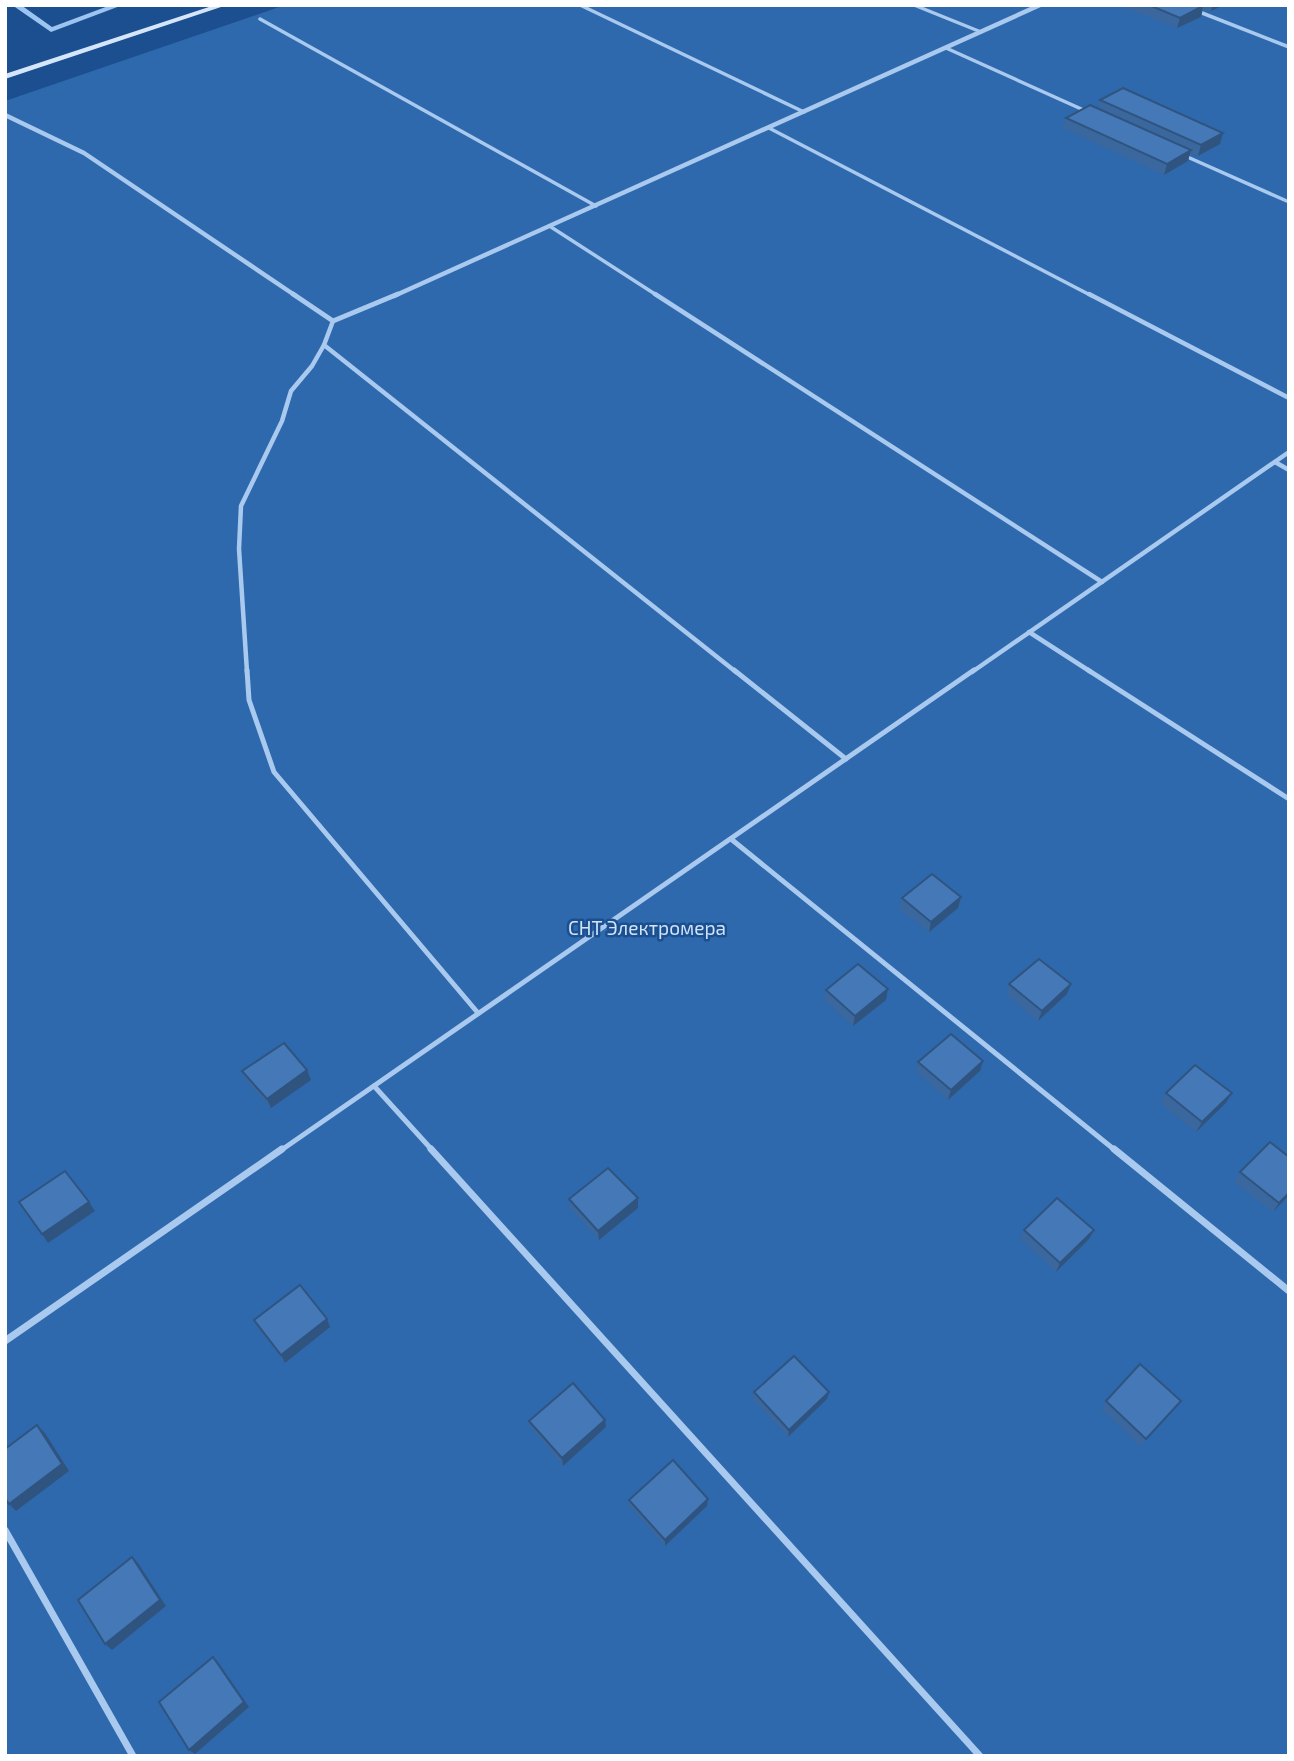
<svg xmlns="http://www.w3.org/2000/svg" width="1294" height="1761" font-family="'Exo 2',sans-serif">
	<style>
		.green { fill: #2e69ad }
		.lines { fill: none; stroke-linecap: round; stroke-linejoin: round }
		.stream { fill: #9cc4f0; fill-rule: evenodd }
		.lane-far3 { stroke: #a9c9ee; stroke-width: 3.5 }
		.lane-far2 { stroke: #a9c9ee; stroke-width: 4.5 }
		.lane-far1 { stroke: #a9c9ee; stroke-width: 5 }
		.lane { stroke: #a9c9ee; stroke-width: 7 }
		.street-far1 { stroke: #a9c9ee; stroke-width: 4.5 }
		.street { stroke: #a9c9ee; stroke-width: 5 }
		.secondary { fill: #d6e6fa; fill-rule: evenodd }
		.wall { fill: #3a679d }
		.shaded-wall { fill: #305480 }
		.building { fill: #4478b7; stroke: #305480; stroke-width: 2 }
		.labels { text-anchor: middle; stroke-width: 5; stroke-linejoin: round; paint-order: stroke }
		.park-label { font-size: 19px; fill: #cfe3fa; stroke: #1b4f8f }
	</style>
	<rect width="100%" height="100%" fill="#1b4f8f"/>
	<path class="green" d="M285 5H1289V1756H5V101Z"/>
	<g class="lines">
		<path class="stream" d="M12 5H21L52 27 111 5 120 6 51 32Z"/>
		<g class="lane-far3">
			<path d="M580 5 804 112"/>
			<path d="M914 5 981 32"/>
			<path d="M1197 11 1289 47"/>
			<path d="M260 19 596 206"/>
			<path d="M946 48 1088 112"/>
			<path d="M769 128 1092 296"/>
			<path d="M1183 155 1289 202"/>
			<path d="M551 227 658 296"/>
		</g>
		<g class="lane-far2">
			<path d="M655 294 1102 582"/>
			<path d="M1089 294 1289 398"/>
			<path d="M333 321 324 345 736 672"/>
			<path d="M1275 462 1289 470"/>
			<path d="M1029 632 1091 672"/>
			<path d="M247 672 239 549 241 506 282 421 291 391 312 366 324 345"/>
			<path d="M972 672 1289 452"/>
		</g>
		<g class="lane-far1">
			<path d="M247 670 249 700 274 772 478 1013"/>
			<path d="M734 670 846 759"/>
			<path d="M1088 670 1289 799"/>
			<path d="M731 839 1116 1151"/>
			<path d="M374 1086 433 1151"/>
			<path d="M280 1151 974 670"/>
		</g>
		<g class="lane">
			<path d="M431 1149 980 1756"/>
			<path d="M1114 1149 1289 1291"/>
			<path d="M5 1341 282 1149"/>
			<path d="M5 1530 133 1756"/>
		</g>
		<g class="street-far1">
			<path d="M5 115 84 153 296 296"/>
			<path d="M394 296 1040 5"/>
		</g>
		<path class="street" d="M293 294 333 321 398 294"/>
		<path class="secondary" d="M215 5H227L5 79V74Z"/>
	</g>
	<g class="wall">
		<path d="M1130 5H1224L1211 11 1203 9 1201 17 1177 28 1129 9Z"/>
		<path d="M1100 100 1220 144 1198 156 1190 153 1188 161 1164 175 1063 128 1066 118 1098 109Z"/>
		<path d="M961 897 958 908 929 932 899 909 902 898Z"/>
		<path d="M1009 984 1067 994 1038 1021 1006 995Z"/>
		<path d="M826 990 886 1000 853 1026 824 1000Z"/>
		<path d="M918 1062 980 1071 948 1100 916 1072Z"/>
		<path d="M307 1070 311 1080 271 1108 246 1081 242 1071Z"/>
		<path d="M1166 1093 1226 1103 1196 1132 1160 1103Z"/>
		<path d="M1289 1157V1195L1273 1212 1234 1182 1240 1172Z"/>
		<path d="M569 1199 638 1208 599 1240 570 1208Z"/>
		<path d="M1024 1230 1089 1239 1056 1272 1020 1239Z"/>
		<path d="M327 1319 330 1327 285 1363 258 1328 254 1320Z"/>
		<path d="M1289 1354V1365L1283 1361Z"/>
		<path d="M754 1392 827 1399 788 1437 753 1400Z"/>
		<path d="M1106 1401H1181L1140 1446 1101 1409Z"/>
		<path d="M605 1420 606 1427 563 1466 531 1428 529 1421Z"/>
		<path d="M708 1499 707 1506 665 1546 629 1506V1500Z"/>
	</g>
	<g class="shaded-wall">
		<path d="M1213 5H1224L1211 11Z"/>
		<path d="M1203 6 1201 17 1177 28 1180 18Z"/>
		<path d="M1223 133 1220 144 1198 156 1201 145Z"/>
		<path d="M1191 150 1188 161 1164 175 1167 164Z"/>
		<path d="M961 897 958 908 929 932 931 922Z"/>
		<path d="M1071 984 1067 994 1038 1021 1042 1011Z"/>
		<path d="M888 989 886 1000 853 1026 855 1016Z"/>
		<path d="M983 1061 980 1071 948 1100 951 1090Z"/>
		<path d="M307 1070 311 1080 271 1108 267 1099Z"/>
		<path d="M1232 1093 1226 1103 1196 1132 1202 1122Z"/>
		<path d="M1289 1193V1195L1273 1212 1279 1203Z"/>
		<path d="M638 1198V1208L599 1240 598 1231Z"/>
		<path d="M89 1202 95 1211 48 1243 42 1234Z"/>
		<path d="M1094 1230 1089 1239 1056 1272 1060 1263Z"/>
		<path d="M327 1319 330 1327 285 1363 281 1355Z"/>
		<path d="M829 1392 827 1399 788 1437 789 1430Z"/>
		<path d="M605 1420 606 1427 563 1466 562 1458Z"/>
		<path d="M37 1425 45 1433 69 1471 16 1511 9 1504Z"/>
		<path d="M708 1499 707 1506 665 1546V1540Z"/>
		<path d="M132 1557 138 1563 166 1606 112 1650 105 1644Z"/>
		<path d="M213 1657 218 1662 249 1707 195 1754 189 1750Z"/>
	</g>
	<g class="building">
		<path d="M1149 5H1201L1203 6 1180 18Z"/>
		<path d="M1123 88 1223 133 1201 145 1100 100Z"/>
		<path d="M1090 105 1191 150 1167 164 1066 118Z"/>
		<path d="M932 874 961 897 931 922 902 898Z"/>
		<path d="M1039 959 1071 984 1042 1011 1009 984Z"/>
		<path d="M858 964 888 989 855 1016 826 990Z"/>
		<path d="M951 1034 983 1061 951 1090 918 1062Z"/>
		<path d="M284 1043 307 1070 267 1099 242 1071Z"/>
		<path d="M1195 1065 1232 1093 1202 1122 1166 1093Z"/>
		<path d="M1270 1142 1289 1157V1193L1279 1203 1240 1172Z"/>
		<path d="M608 1168 638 1198 598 1231 569 1199Z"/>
		<path d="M65 1171 89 1202 42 1234 19 1202Z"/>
		<path d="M1057 1198 1094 1230 1060 1263 1024 1230Z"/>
		<path d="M300 1285 327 1319 281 1355 254 1320Z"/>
		<path d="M794 1356 829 1392 789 1430 754 1392Z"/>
		<path d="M1140 1364 1181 1401 1146 1439 1106 1401Z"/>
		<path d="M573 1383 605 1420 562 1458 529 1421Z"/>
		<path d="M37 1425 62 1464 9 1504 5 1498V1449Z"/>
		<path d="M673 1460 708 1499 665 1540 629 1500Z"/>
		<path d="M132 1557 160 1600 105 1644 78 1600Z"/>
		<path d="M213 1657 244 1702 189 1750 159 1702Z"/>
	</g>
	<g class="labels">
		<g class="park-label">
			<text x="647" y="935">СНТ Электромера</text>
		</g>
	</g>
	<rect width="1294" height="1761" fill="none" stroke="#ffffff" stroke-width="14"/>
</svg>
